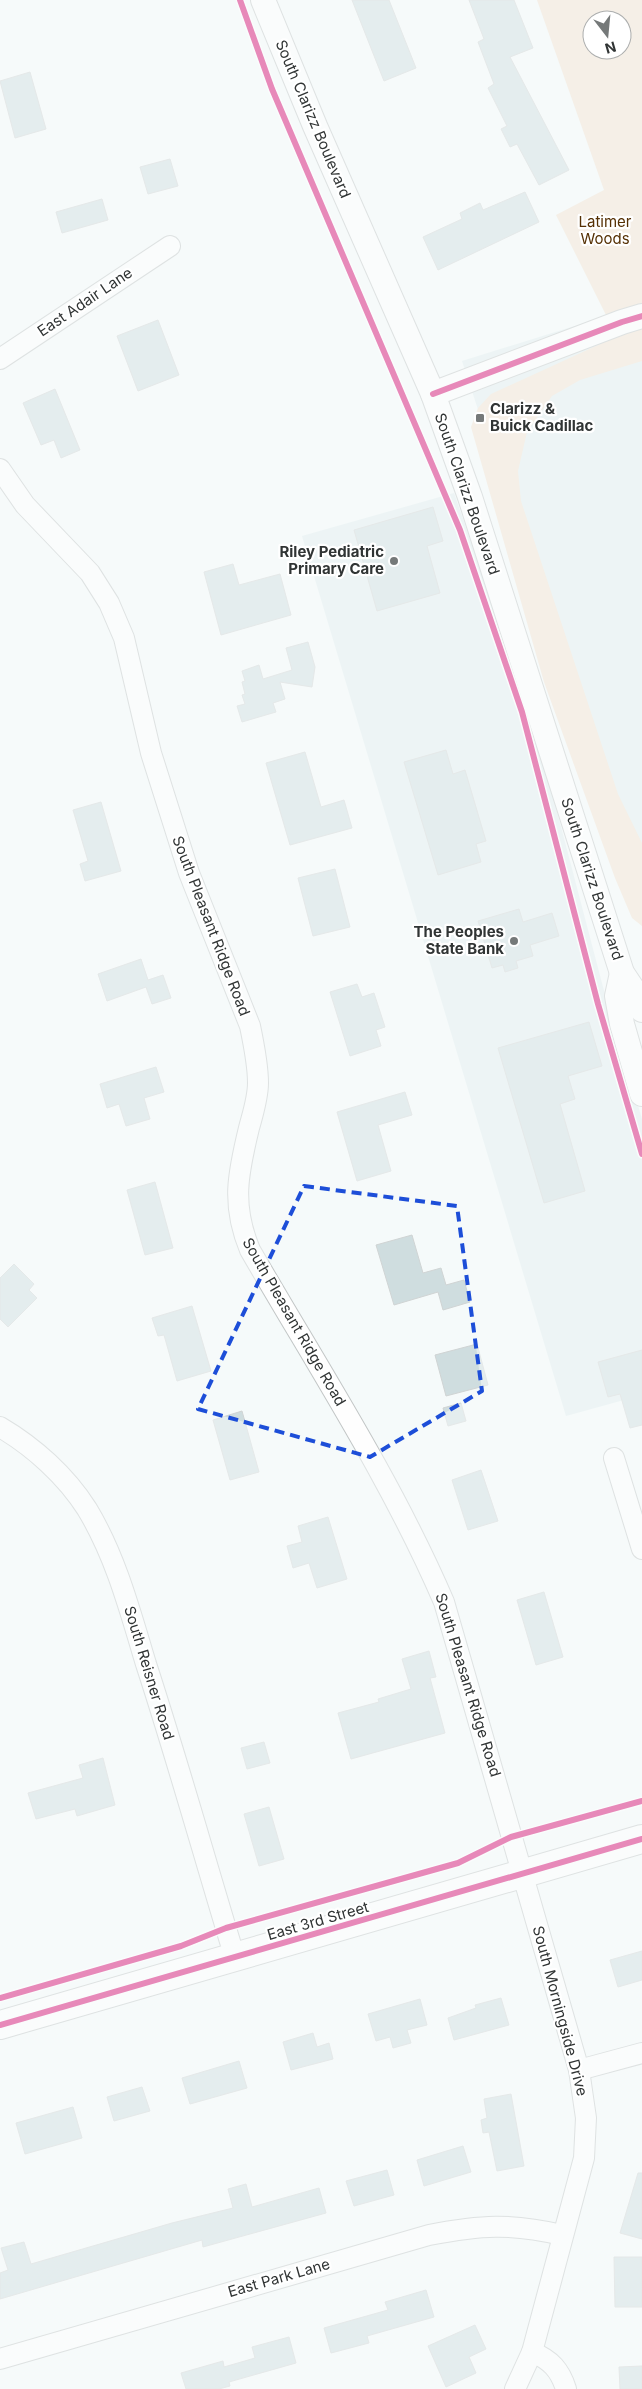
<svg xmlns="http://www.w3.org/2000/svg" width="642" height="2389" font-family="Inter,sans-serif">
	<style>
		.built { fill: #e2eeef }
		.green { fill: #f3e2d0; fill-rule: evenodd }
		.building { fill: #cfdddf; stroke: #d0d4d4 }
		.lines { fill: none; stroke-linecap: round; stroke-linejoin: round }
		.minor-casing { stroke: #c2c6c6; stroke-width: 22 }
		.tertiary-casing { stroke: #c2c6c6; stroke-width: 26 }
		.trunk-casing { stroke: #c2c6c6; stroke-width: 30 }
		.minor { stroke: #fefefe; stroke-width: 20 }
		.tertiary { stroke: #fefefe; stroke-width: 24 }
		.trunk { stroke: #fefefe; stroke-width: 28 }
		.cycleway-casing { stroke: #fff; stroke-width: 9 }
		.cycleway { stroke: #d6006c; stroke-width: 6 }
		.marked { fill: none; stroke: #1d4ed8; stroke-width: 4; stroke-dasharray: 10 6; stroke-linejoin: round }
		.poi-dot { fill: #757979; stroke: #fff; stroke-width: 2 }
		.labels { text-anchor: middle; stroke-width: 4.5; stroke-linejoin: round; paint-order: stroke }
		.street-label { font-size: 15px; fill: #303434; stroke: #fff }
		.park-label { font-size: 15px; fill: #553004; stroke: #fff }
		.poi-label { font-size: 15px; font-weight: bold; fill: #303434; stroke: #fff; text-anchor: end }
	</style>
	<rect width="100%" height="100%" fill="#f5fafa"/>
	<g class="built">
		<path d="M642 305V906L462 361Z"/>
		<path d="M454 493 533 720 603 987 642 1119V1395L566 1416 302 536Z"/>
	</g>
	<g class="green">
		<path d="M537 0H642V305L606 315 556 215 604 190ZM592 20H622V50H592Z"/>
		<path d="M642 328V361L580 380 552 396 527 432 518 471 521 501 618 794 642 843V926L632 918 615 878 544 682 471 427 478 408 491 394 622 334Z"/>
	</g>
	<g class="building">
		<path d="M352 0H389L416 68 384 81Z"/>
		<path d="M469 0H514L533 48 510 57 569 170 539 185 517 144 510 147 501 129 507 126 488 88 494 84 478 42 484 39Z"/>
		<path d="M30 72 46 129 15 138 0 81Z"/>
		<path d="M170 159 178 186 148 194 140 167Z"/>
		<path d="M525 192 539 222 438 270 423 237 462 219 460 213 480 203 483 210Z"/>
		<path d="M102 199 108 220 62 233 56 212Z"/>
		<path d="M158 320 179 375 138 391 117 336Z"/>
		<path d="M55 389 80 450 61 458 54 440 41 445 23 403Z"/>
		<path d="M433 507 443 541 427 546 440 593 377 611 354 530Z"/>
		<path d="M233 564 239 585 280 574 291 615 221 635 204 572Z"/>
		<path d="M308 642 315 667 312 687 280 682 285 699 273 703 276 712 242 722 237 706 245 704 242 695 245 694 242 682 245 681 242 671 259 665 263 679 292 670 286 648Z"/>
		<path d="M446 750 453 774 465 770 486 841 476 844 481 862 438 875 404 762Z"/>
		<path d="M305 752 321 807 344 800 352 828 290 845 266 763Z"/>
		<path d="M101 802 121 871 85 881 80 864 88 861 73 810Z"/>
		<path d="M335 869 350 927 313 936 298 878Z"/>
		<path d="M519 909 523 922 552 913 559 936 530 945 533 956 516 961 518 968 505 972 503 965 492 968 478 921Z"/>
		<path d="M141 959 148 980 163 975 171 998 152 1004 146 987 107 1001 98 974Z"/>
		<path d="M357 984 362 997 374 993 385 1027 376 1030 381 1046 350 1056 330 992Z"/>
		<path d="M589 1022 602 1066 568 1076 575 1099 560 1104 585 1191 544 1203 498 1048Z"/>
		<path d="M156 1067 164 1092 144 1098 150 1119 126 1126 119 1104 107 1108 100 1084Z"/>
		<path d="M405 1092 412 1115 378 1125 391 1171 357 1181 337 1112Z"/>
		<path d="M155 1182 173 1248 145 1255 127 1190Z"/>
		<path d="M412 1235 423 1273 441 1268 446 1285 464 1280 470 1302 443 1310 438 1292 394 1305 376 1245Z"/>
		<path d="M14 1264 34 1284 29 1290 37 1298 8 1327 0 1319V1278Z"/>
		<path d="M192 1306 211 1371 177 1381 164 1335 158 1336 152 1318Z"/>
		<path d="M477 1344 488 1385 446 1396 435 1355Z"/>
		<path d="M642 1350V1425L630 1428 620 1394 608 1397 598 1362Z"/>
		<path d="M461 1403 466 1421 448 1426 443 1408Z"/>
		<path d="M242 1411 259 1472 230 1480 213 1420Z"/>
		<path d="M481 1470 498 1521 468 1530 452 1480Z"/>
		<path d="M328 1517 347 1579 317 1588 309 1563 293 1568 287 1546 302 1542 298 1526Z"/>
		<path d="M544 1592 563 1657 536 1665 517 1600Z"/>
		<path d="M429 1651 436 1677 430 1678 445 1733 351 1759 338 1713 379 1702 378 1699 411 1689 402 1659Z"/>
		<path d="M264 1742 270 1763 247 1769 241 1748Z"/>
		<path d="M103 1758 115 1805 77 1816 75 1809 36 1819 28 1793 83 1778 79 1765Z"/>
		<path d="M269 1807 284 1859 259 1866 244 1814Z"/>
		<path d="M642 1951V1980L618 1987 610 1960Z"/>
		<path d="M501 1998 509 2025 454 2040 448 2018 476 2008 475 2005Z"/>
		<path d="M420 1999 427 2025 407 2030 411 2043 393 2048 390 2037 376 2041 368 2014Z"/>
		<path d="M313 2033 317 2047 329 2043 333 2059 291 2070 283 2042Z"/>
		<path d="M239 2061 247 2088 190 2104 182 2078Z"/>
		<path d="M142 2087 150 2111 114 2121 107 2097Z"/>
		<path d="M511 2094 524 2166 497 2171 489 2132 483 2133 481 2120 487 2118 484 2099Z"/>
		<path d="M73 2107 82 2138 25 2154 16 2123Z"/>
		<path d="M463 2146 471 2172 424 2186 417 2160Z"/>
		<path d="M387 2170 394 2195 354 2206 346 2181Z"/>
		<path d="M638 2173H642V2239L620 2233Z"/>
		<path d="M246 2184 252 2207 319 2188 326 2213 203 2247 202 2240 0 2299V2273L8 2270 1 2248 24 2242 31 2264 172 2223 233 2208 228 2189Z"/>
		<path d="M614 2257H642V2307H615Z"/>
		<path d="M426 2290 434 2317 367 2336 369 2343 331 2353 324 2328 388 2310 385 2302Z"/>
		<path d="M475 2325 486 2349 469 2357 476 2373 446 2387 428 2346Z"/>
		<path d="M289 2337 296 2363 229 2382 230 2386 219 2389H186L181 2373 223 2361 224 2367 255 2358 252 2347Z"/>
		<path d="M642 2366V2389H620L619 2367Z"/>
	</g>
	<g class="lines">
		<defs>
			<g id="minor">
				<path d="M0 359 170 246"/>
				<path d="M0 469 25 505 90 573 109 603 124 638 151 753 189 873 250 1026C254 1045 258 1064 258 1083 258 1098 253 1113 249 1128 238 1173 231 1205 250 1250 317 1366 391 1479 444 1602L579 2070 586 2118 584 2158 532 2352 515 2389"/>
				<path d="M0 1427C34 1447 66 1476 87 1509 116 1557 130 1611 146 1664 178 1762 205 1860 235 1958"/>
				<path d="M614 1458 642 1549"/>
				<path d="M579 2070 642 2053"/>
				<path d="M532 2352C551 2360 560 2370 566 2389"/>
				<path d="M0 2359 429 2235C481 2225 510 2223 562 2235"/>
			</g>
			<g id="tertiary">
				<path d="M263 0 315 126 433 394 470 497 622 973 634 991 642 1010"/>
				<path d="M433 394 622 322 642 316"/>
				<path d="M622 973 617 996 622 1024 642 1094"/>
			</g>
			<path id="trunk" d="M0 2025 642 1839"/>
		</defs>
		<use href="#minor" class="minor-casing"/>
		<use href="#tertiary" class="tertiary-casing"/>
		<use href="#trunk" class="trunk-casing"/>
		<use href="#minor" class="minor"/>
		<use href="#tertiary" class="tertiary"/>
		<use href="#trunk" class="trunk"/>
		<defs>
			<g id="cycleway">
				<path d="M240 0 272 89 460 530 522 712 598 1004 642 1154"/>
				<path d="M433 394 622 322 642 316"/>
				<path d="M0 1998 181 1946 226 1928 458 1863 511 1837 642 1801"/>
				<path d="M0 2025 642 1839"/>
			</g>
		</defs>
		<use href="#cycleway" class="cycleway-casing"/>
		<use href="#cycleway" class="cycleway"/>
	</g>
	<path d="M0 0H642V2389H0ZM304 1186 457 1206 482 1391 370 1457 198 1409Z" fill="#f5fafa" fill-opacity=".55" fill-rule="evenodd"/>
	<path class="marked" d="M304 1186 457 1206 482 1391 370 1457 198 1409Z"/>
	<g class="poi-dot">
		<rect x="475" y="413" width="10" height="10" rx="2.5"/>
		<circle cx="394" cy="561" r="5"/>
		<circle cx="514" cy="941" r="5"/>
	</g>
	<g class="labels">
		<g class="street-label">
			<text transform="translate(313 119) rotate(67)" y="5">South Clarizz Boulevard</text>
			<text transform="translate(85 302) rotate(-34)" y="5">East Adair Lane</text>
			<text transform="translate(467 494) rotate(71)" y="5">South Clarizz Boulevard</text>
			<text transform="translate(592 879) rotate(72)" y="5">South Clarizz Boulevard</text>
			<text transform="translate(211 926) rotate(69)" y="5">South Pleasant Ridge Road</text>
			<text transform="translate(294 1322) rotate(60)" y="5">South Pleasant Ridge Road</text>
			<text transform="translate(149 1673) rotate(73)" y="5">South Reisner Road</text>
			<text transform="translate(468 1685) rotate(73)" y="5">South Pleasant Ridge Road</text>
			<text transform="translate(318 1921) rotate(-16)" y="5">East 3rd Street</text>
			<text transform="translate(560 2011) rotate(75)" y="5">South Morningside Drive</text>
			<text transform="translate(279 2278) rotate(-16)" y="5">East Park Lane</text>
		</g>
		<g class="park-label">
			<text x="605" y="227">Latimer<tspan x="605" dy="17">Woods</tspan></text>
		</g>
		<g class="poi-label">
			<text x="490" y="414" text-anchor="start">Clarizz &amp;<tspan x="490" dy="17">Buick Cadillac</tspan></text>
			<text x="384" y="557">Riley Pediatric<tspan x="384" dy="17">Primary Care</tspan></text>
			<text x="504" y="937">The Peoples<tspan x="504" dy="17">State Bank</tspan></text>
		</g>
	</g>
	<g transform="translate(607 35) rotate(164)"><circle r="24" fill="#ffffff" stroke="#acaeae"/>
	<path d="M0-4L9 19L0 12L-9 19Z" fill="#757979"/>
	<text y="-8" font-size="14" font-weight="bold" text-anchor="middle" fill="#303434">N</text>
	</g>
</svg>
